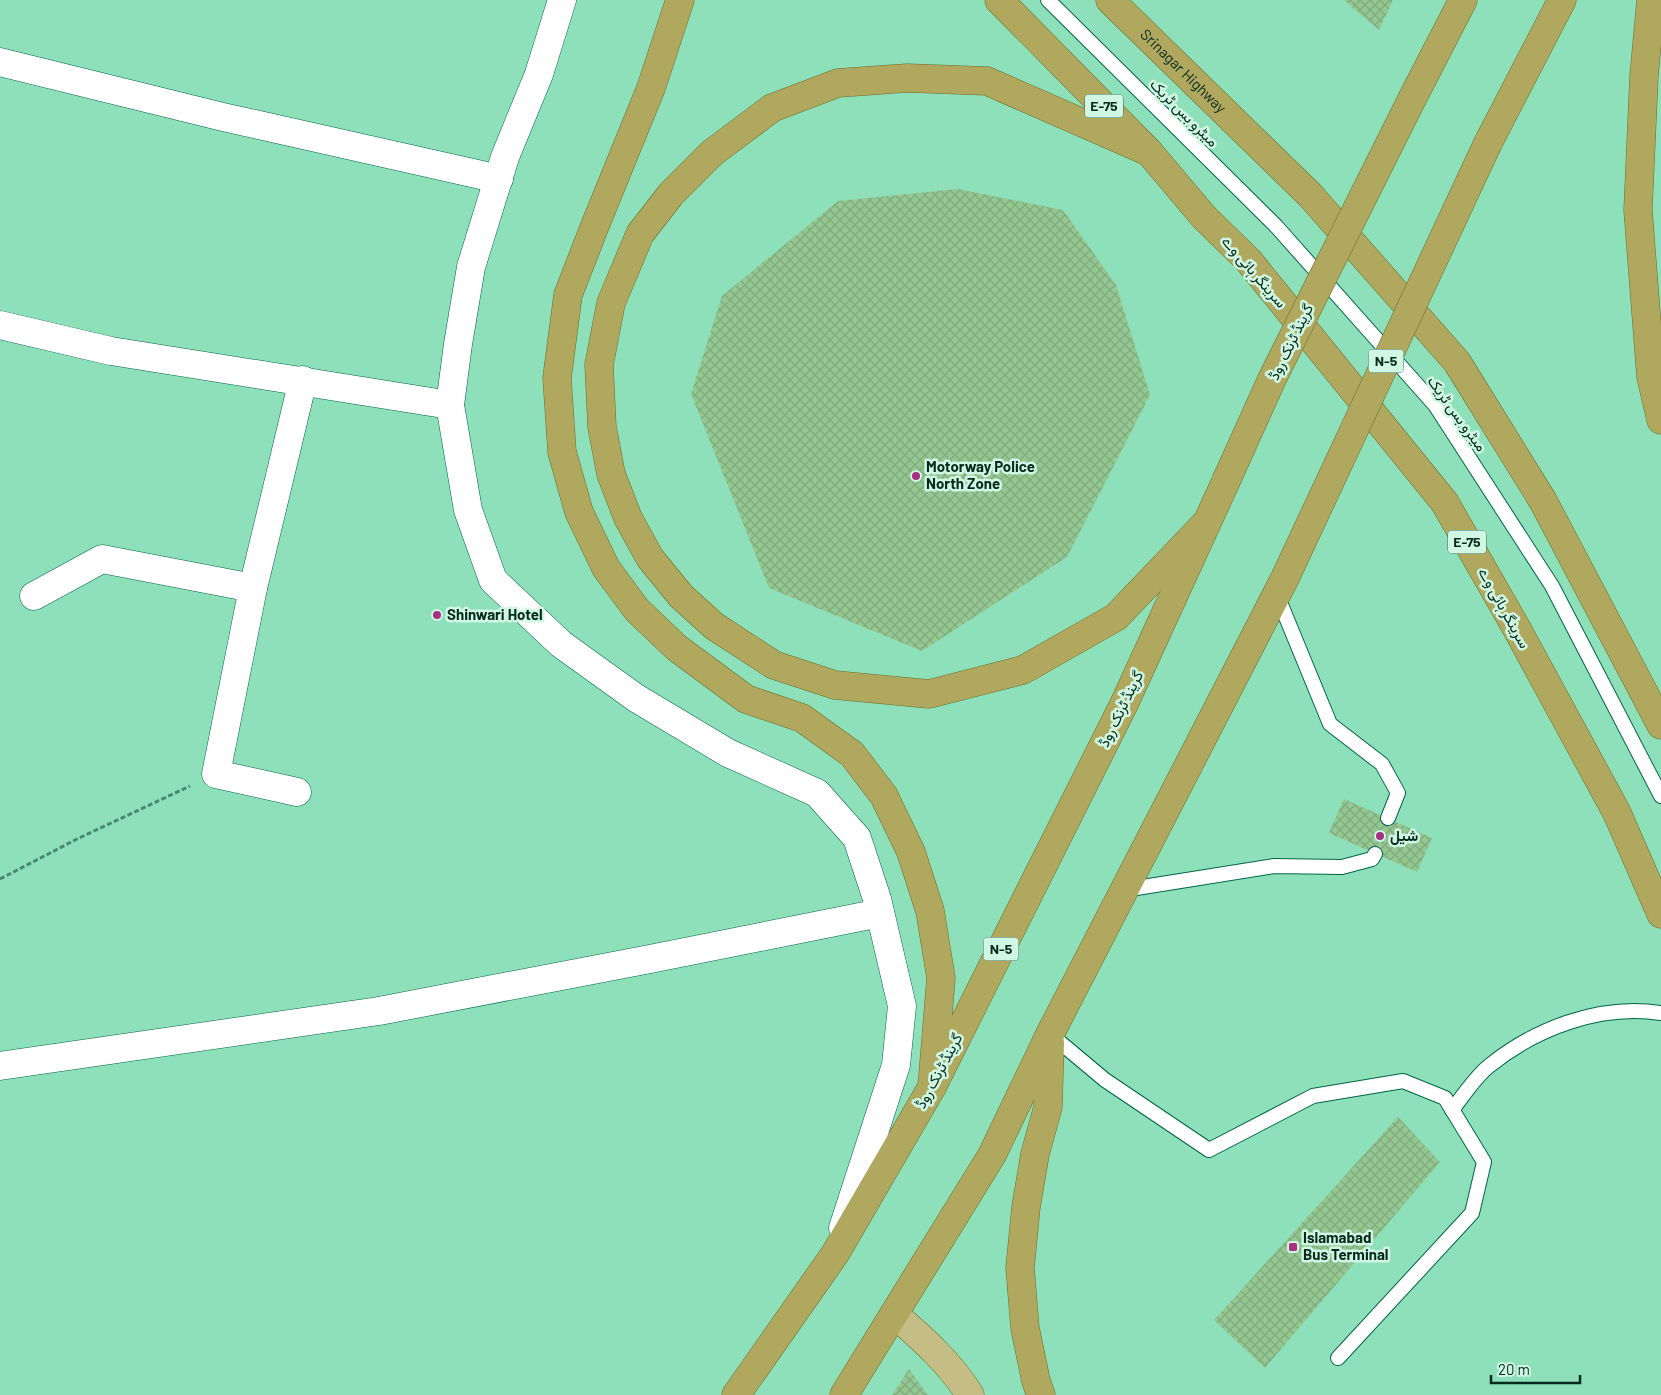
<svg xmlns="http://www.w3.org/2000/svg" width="1661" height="1395" font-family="Barlow,Vazirmatn,sans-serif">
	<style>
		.building { fill: url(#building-cross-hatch) }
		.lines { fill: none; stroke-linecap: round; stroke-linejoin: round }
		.service-casing { stroke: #016646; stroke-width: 16 }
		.minor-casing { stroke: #016646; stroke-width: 29 }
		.tertiary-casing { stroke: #016646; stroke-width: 29 }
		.primary-casing { stroke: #686e2c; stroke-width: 29 }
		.trunk-casing { stroke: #686e2c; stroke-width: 29 }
		.path { stroke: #4c886d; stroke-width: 3; stroke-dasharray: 5 2.5; stroke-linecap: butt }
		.service { stroke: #fff; stroke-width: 14 }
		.minor { stroke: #fff; stroke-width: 28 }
		.tertiary { stroke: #fff; stroke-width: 28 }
		.primary { stroke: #c4be86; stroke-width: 28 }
		.trunk { stroke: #b0a85e; stroke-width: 28 }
		.trunk-bridge-casing { stroke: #686e2c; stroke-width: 29; stroke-linecap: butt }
		.trunk-bridge { stroke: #b0a85e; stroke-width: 28 }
		.poi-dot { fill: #a92f83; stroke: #d0f7e3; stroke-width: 2 }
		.labels { text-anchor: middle; stroke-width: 5; stroke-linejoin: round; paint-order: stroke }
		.shield { fill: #d0f7e3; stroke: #436858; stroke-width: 1 }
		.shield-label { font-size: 14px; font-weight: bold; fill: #062a1c }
		.street-label { font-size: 15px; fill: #062a1c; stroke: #d0f7e3 }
		.poi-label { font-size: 15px; font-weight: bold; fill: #062a1c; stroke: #d0f7e3; text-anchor: start }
	</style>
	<defs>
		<pattern id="building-cross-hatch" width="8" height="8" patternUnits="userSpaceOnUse" patternTransform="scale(1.25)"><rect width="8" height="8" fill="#95c792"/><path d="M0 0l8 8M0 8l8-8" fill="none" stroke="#7fab7d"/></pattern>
	</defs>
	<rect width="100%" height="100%" fill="#8ee0ba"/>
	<g class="building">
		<path d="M1344 0H1393L1379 30Z"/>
		<path d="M958 189 1063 210 1116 285 1150 395 1067 557 922 651 769 588 691 394 722 296 838 201Z"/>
		<path d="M1344 799 1432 838 1417 872 1329 833Z"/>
		<path d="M1398 1117 1440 1162 1265 1368 1214 1320Z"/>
		<path d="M909 1369 928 1395H892Z"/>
	</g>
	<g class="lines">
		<defs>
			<g id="service">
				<path d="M1048 0 1276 226 1435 405 1552 586 1661 796"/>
				<path d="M1277 595 1330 724 1382 764 1398 793 1388 818"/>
				<path d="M1124 890 1274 866 1342 867 1372 859 1375 854"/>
				<path d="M1050 1034 1105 1080 1209 1150 1313 1096 1403 1081 1445 1098 1484 1162 1472 1213 1338 1358"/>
				<path d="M1452 1110C1463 1096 1476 1076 1489 1066 1536 1028 1600 1004 1661 1013"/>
			</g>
			<g id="minor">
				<path d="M0 62 223 117 499 179"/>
				<path d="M0 325 111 351 450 405"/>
				<path d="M34 596 102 559 253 588"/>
				<path d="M297 792 216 774 253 588 303 380"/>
				<path d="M0 1066 379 1011 650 959 880 913"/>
			</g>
			<path id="tertiary" d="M562 0 539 74 505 157 471 267 458 344 450 405 468 510 493 580 561 644 636 698 728 753 817 793 857 838 877 899 902 1006 896 1065 843 1228"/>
			<path id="primary" d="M894 1314C923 1339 950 1363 970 1395"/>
			<g id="trunk">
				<path d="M680 0 651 88 594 228 568 295 557 378 562 452 579 512 606 568 637 610 677 648 746 699 802 718 852 754 884 796 911 852 930 911 941 978 932 1087"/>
				<path d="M999 0 1149 152 1204 217 1249 261 1445 503 1517 629 1617 813 1661 914"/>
				<path id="s1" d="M1110 0 1310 195 1457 362 1543 501 1661 725"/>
				<path d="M1651 0 1644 76 1638 210 1651 377 1661 420"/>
				<path d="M1413 97 1463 0"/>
				<path d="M1488 143 1562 0"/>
				<path d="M1149 152 987 81 907 78 838 83 772 108 712 153 671 194 640 234 611 303 599 365 602 427 611 474 628 518 650 558 681 596 714 626 774 665 835 685 929 694 1023 670 1116 617 1207 522"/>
				<path d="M736 1395 835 1254 932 1087 1125 702 1226 481"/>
				<path d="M844 1395 992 1155 1050 1034 1285 578"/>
				<path d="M1041 1395 1036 1381 1025 1328 1020 1268 1026 1207 1035 1154 1048 1107 1050 1043"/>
			</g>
		</defs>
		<use href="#service" class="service-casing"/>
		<use href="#minor" class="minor-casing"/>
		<use href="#tertiary" class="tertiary-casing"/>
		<use href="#primary" class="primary-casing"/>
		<use href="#trunk" class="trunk-casing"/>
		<path class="path" d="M0 879 77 839 190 786"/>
		<use href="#service" class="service"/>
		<use href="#minor" class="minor"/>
		<use href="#tertiary" class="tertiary"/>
		<use href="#primary" class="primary"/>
		<use href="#trunk" class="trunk"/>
		<defs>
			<g id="trunk-bridge">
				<path d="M1226 481 1272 379 1413 97"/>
				<path d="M1285 578 1488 143"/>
			</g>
		</defs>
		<use href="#trunk-bridge" class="trunk-bridge-casing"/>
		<use href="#trunk-bridge" class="trunk-bridge"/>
	</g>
	<g class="poi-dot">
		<circle cx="916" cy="476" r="5"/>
		<circle cx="437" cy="615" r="5"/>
		<circle cx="1380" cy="836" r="5"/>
		<rect x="1288" y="1242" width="10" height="10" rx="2.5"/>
	</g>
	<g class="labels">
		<g class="shield">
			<rect x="1085" y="94.5" width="38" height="23" rx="4"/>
			<rect x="1368.5" y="349.5" width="35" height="23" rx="4"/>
			<rect x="1448" y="530.5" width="38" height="23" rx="4"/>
			<rect x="983.5" y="937.5" width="35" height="23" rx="4"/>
		</g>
		<g class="shield-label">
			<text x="1104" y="111">E-75</text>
			<text x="1386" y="366">N-5</text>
			<text x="1467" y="547">E-75</text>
			<text x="1001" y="954">N-5</text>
		</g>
		<g class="street-label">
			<text dy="5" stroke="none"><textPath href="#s1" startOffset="102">Srinagar Highway</textPath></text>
			<text transform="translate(1184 113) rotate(45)" y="5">میٹرو بس ٹریک</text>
			<text transform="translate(1254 272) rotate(49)" y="5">سرینگر ہائی وے</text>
			<text transform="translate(1291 342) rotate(-64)" y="5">گرینڈ ٹرنک روڈ</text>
			<text transform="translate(1457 414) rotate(54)" y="5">میٹرو بس ٹریک</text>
			<text transform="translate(1504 608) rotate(61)" y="5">سرینگر ہائی وے</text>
			<text transform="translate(1121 709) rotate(-64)" y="5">گرینڈ ٹرنک روڈ</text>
			<text transform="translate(939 1071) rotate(-62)" y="5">گرینڈ ٹرنک روڈ</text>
		</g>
		<g class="poi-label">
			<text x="926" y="472">Motorway Police<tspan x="926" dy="17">North Zone</tspan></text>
			<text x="447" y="620">Shinwari Hotel</text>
			<text x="1390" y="841">شیل</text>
			<text x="1303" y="1243">Islamabad<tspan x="1303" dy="17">Bus Terminal</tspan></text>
		</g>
	</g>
	<path d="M1491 1375v8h89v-8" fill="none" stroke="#062a1c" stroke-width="2.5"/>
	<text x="1498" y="1375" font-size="15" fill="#062a1c" stroke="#d0f7e3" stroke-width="4" paint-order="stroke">20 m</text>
</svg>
